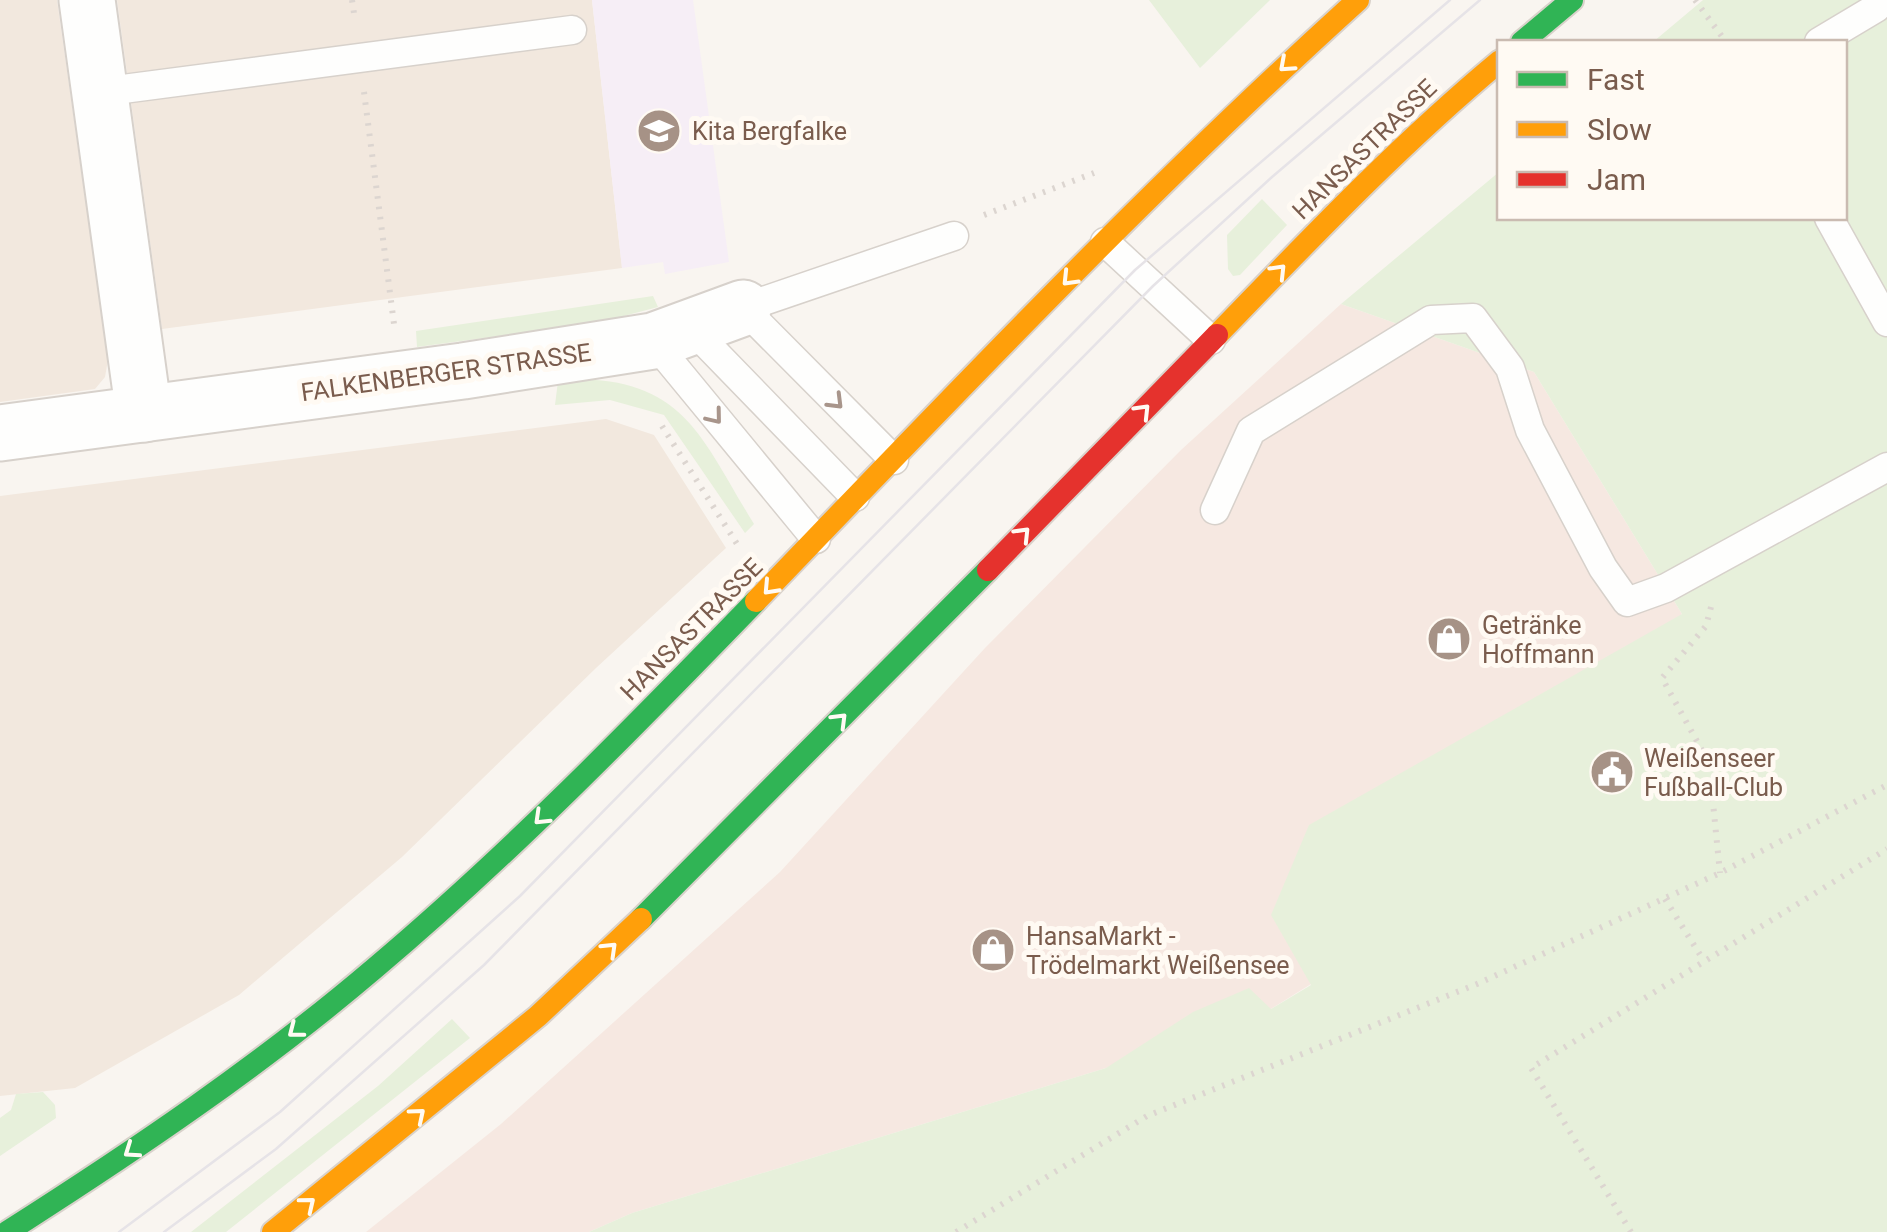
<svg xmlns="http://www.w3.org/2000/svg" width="1887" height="1232" font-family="Roboto,sans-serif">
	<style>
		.residential { fill: #f2e8de }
		.commercial { fill: #f6e8e1 }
		.education { fill: #f6eef6 }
		.green { fill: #e7f0db }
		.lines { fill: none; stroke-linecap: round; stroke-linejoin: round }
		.lane-casing { stroke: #d7d1cb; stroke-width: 31 }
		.street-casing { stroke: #d7d1cb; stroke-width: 59 }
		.fast-casing { stroke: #d9d2cb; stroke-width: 26 }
		.slow-casing { stroke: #d9d2cb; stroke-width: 26 }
		.jam-casing { stroke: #d9d2cb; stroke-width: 26 }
		.path { stroke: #dcd5d0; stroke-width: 6; stroke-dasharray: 2.5 8; stroke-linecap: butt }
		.lane { stroke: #fefefd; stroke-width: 28 }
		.street { stroke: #fefefd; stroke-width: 55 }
		.fast { stroke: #30b455; stroke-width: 22 }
		.slow { stroke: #ff9f0a; stroke-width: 22 }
		.jam { stroke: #e5322d; stroke-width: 22 }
		.tram { stroke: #e6e3e7; stroke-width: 2.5 }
		.oneway { stroke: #fffaf3 }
		.oneway2 { stroke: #a8958b }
		.labels { text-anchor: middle; stroke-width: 10; stroke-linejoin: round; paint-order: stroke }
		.poi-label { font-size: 25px; fill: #7a5c4d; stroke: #fffaf3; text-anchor: start }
		.street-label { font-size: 25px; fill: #7a5c4d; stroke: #fffaf3 }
	</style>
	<rect width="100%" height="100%" fill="#f9f5f0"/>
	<g class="residential">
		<path d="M0 0H57L108 360 105 377 95 389 0 402Z"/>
		<path d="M117 0H592L622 268 162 329Z"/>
		<path d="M606 419 654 435 726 548 596 668 402 857 239 995 75 1088 0 1096V496Z"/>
	</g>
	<path class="commercial" d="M1341 304 1534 372 1682 614 1311 984 1227 1036 1106 1068 632 1213 589 1232H366L501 1124 780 872 985 648 1181 450Z"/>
	<path class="education" d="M592 0H693L729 262 665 274 663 262 622 268Z"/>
	<g class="green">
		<path d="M1149 0H1270L1200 68Z"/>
		<path d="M1703 0H1887V1232H589L632 1213 1106 1068 1193 1012 1249 988 1271 1009 1311 985 1271 915 1309 825 1682 614 1534 372 1341 304 1499 172 1500 218H1844V42H1653Z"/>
		<path d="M1262 199 1287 225 1240 275 1233 276 1228 269 1227 235Z"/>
		<path d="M653 296 658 307 597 323 417 347 416 331Z"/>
		<path d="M574 379C686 379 702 440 754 524L745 533 664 415 610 400 555 405 558 381Z"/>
		<path d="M452 1019 470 1038 226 1232H191L378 1086Z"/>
		<path d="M43 1092 55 1105 56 1118 0 1156V1118L11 1110 16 1094Z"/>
	</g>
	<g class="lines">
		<defs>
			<g id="lane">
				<path d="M1819 42 1876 8"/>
				<path d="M100 92 572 30"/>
				<path d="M1829 218 1887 322"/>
				<path d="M1105 242 1211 340"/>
				<path d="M691 328 855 497"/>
				<path d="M653 341 816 539"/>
				<path d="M894 460 743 308 954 236"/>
				<path d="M1215 510 1251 431 1431 320 1473 318 1510 368 1530 430 1603 568 1627 602 1666 588 1887 467"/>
			</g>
			<g id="street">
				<path d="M87 0 144 414"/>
				<path d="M0 433 463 371 653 341 743 308"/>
			</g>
			<g id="fast">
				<path d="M1522 42 1572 0"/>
				<path d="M641 919 988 570"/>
				<path d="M7 1232C134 1151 260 1066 375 968 510 854 633 728 756 601"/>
			</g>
			<g id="slow">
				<path d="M1217 335C1308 241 1399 145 1500 61"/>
				<path d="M756 601C953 396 1147 191 1358 0"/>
				<path d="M273 1232 538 1016 641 919"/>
			</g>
			<path id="jam" d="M988 570 1217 335"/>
		</defs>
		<use href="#lane" class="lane-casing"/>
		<use href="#street" class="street-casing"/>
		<use href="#fast" class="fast-casing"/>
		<use href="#slow" class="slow-casing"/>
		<use href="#jam" class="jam-casing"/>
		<g class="path">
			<path d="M352 0 355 20"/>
			<path d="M1695 0 1726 42"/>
			<path d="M364 92 394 324"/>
			<path d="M984 215 1094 173"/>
			<path d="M662 426 739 547"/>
			<path d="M1711 607 1706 626 1662 678 1709 763 1720 873"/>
			<path d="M1665 899 1704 961"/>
			<path d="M956 1232 1147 1116 1477 984 1720 873 1887 785"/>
			<path d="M1631 1232 1531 1068 1887 849"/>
		</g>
		<use href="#lane" class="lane"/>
		<use href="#street" class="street"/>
		<use href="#fast" class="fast"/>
		<use href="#slow" class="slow"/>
		<use href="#jam" class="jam"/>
		<g class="tram">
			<path d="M119 1232 280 1112 520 896 1135 270 1450 0"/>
			<path d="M164 1232 276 1149 484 965 1153 286 1272 177 1480 0"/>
		</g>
	</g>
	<defs><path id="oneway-chevron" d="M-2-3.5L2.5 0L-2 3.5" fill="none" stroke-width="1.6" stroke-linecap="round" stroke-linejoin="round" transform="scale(2.5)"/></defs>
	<g class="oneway">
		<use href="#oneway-chevron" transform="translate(1286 65) rotate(138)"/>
		<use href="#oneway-chevron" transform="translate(1279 271) rotate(-46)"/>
		<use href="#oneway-chevron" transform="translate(1069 279) rotate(134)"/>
		<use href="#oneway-chevron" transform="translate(1143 411) rotate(-46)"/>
		<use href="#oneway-chevron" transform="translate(1023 534) rotate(-46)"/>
		<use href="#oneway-chevron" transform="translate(770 588) rotate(133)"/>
		<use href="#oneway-chevron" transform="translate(840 720) rotate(-45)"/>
		<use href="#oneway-chevron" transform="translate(541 818) rotate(136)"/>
		<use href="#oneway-chevron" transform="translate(610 949) rotate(-44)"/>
		<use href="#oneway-chevron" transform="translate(295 1031) rotate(142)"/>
		<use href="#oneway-chevron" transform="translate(418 1115) rotate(-40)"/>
		<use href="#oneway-chevron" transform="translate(131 1151) rotate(145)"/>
		<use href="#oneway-chevron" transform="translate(308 1204) rotate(-39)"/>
	</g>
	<g class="oneway2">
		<use href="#oneway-chevron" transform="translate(836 402) rotate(45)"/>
		<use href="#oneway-chevron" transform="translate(715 417) rotate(51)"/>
	</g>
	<defs>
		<symbol id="school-disc" viewBox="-11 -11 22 22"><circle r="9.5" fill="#a69286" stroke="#fffaf3"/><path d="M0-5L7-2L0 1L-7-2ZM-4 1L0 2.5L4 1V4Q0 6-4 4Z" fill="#fff"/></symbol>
		<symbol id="shop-disc" viewBox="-11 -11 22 22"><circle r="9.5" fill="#a69286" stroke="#fffaf3"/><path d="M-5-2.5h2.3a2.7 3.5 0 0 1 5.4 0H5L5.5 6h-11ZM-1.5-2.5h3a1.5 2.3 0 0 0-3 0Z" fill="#fff"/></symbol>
		<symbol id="civic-disc" viewBox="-11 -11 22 22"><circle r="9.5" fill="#a69286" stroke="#fffaf3"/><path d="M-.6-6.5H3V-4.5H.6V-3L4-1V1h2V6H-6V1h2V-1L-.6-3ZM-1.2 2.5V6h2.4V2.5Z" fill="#fff"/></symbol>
	</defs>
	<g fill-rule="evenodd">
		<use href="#school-disc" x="634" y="106" width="50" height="50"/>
		<use href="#shop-disc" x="1424" y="614" width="50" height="50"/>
		<use href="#civic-disc" x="1587" y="747" width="50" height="50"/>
		<use href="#shop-disc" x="968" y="925" width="50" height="50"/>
	</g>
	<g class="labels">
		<g class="poi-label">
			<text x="692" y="140">Kita Bergfalke</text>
			<text x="1482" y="634">Getränke<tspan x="1482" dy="29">Hoffmann</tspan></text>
			<text x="1644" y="767">Weißenseer<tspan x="1644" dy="29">Fußball-Club</tspan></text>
			<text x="1026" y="945">HansaMarkt -<tspan x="1026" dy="29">Trödelmarkt Weißensee</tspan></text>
		</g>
		<g class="street-label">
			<text transform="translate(1364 149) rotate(-44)" y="9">HANSASTRASSE</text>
			<text transform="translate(446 372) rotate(-8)" y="9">FALKENBERGER STRASSE</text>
			<text transform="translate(691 629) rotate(-45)" y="9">HANSASTRASSE</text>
		</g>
	</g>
	<rect x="1497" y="40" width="350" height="180" fill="#fffaf3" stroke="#cabbb1" stroke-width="2.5"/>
	<rect x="1517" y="72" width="50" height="15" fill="#30b455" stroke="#cabbb1" stroke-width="2.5"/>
	<text x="1587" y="90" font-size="30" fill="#7a5c4d">Fast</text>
	<rect x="1517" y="122" width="50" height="15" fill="#ff9f0a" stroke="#cabbb1" stroke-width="2.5"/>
	<text x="1587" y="140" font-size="30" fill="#7a5c4d">Slow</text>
	<rect x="1517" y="172" width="50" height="15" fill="#e5322d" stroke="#cabbb1" stroke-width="2.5"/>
	<text x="1587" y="190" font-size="30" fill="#7a5c4d">Jam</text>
</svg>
